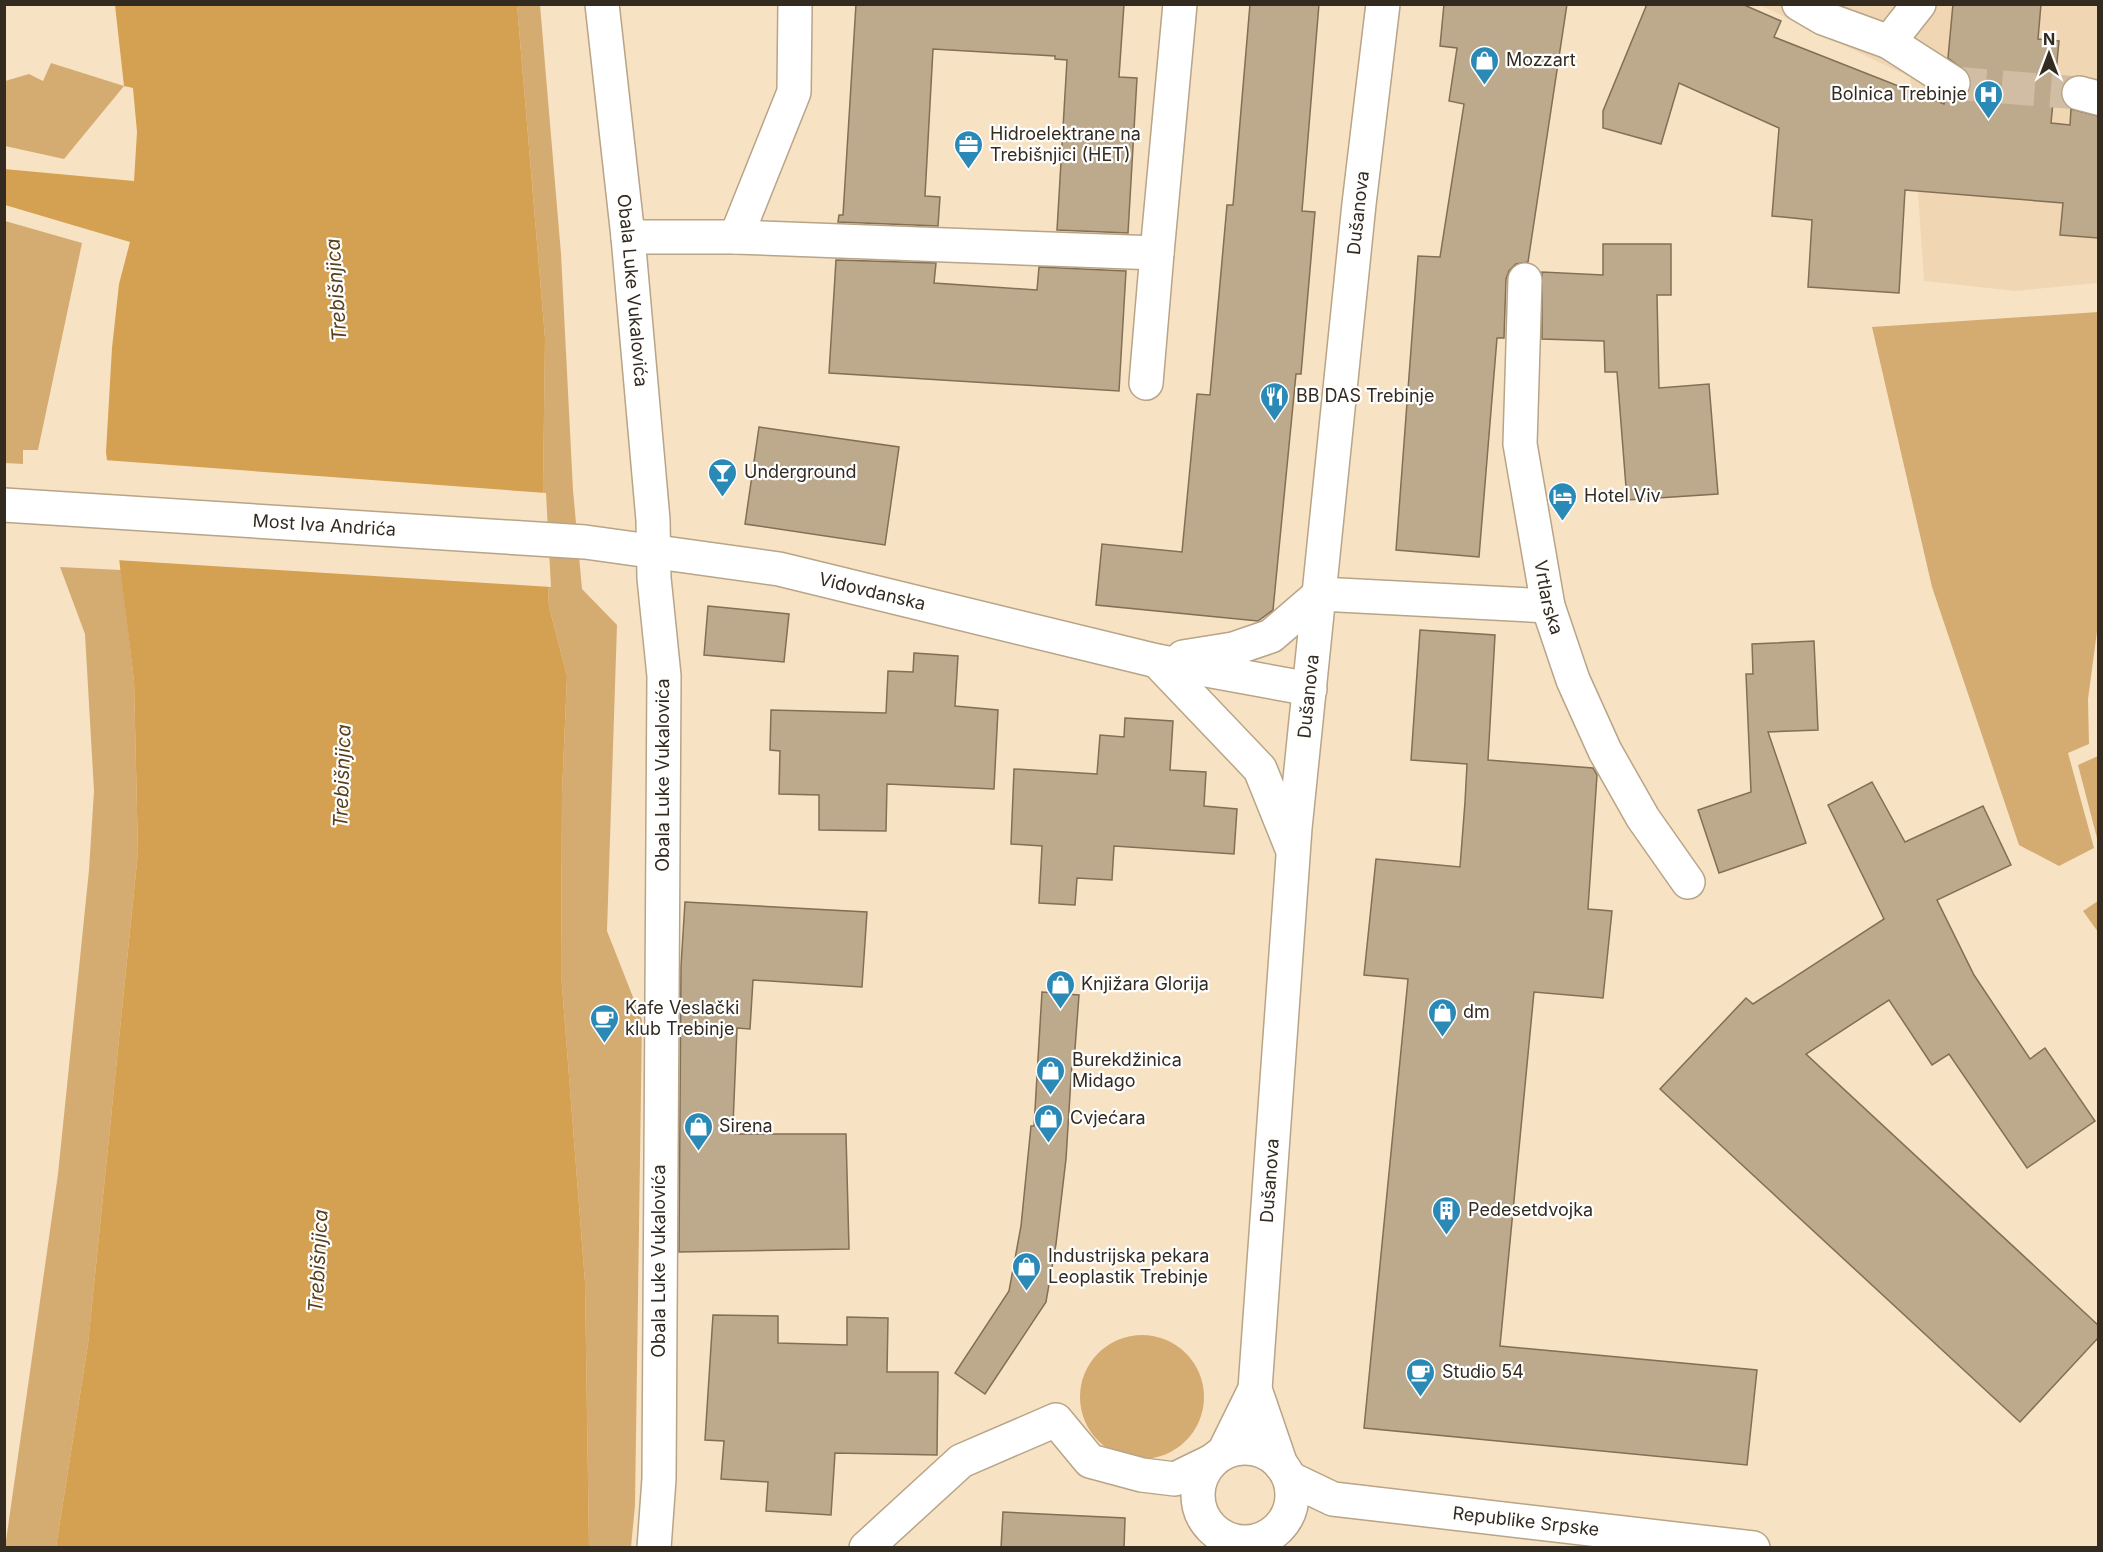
<svg xmlns="http://www.w3.org/2000/svg" width="2103" height="1552" font-family="Inter,sans-serif">
	<style>
		.built { fill: #f0d6b3 }
		.green { fill: #d4ac72 }
		.water { fill: #d4a051 }
		.pier { fill: #f8e2c4 }
		.building { fill: #bda98c; stroke: #826f54; stroke-width: 1.5 }
		.lines { fill: none; stroke-linecap: round; stroke-linejoin: round }
		.minor-tunnel { stroke: #d1bda3; stroke-width: 33; stroke-dasharray: 33 16; stroke-linecap: butt }
		.minor-casing { stroke: #b8a487; stroke-width: 36 }
		.minor { stroke: #fff; stroke-width: 33 }
		.labels { text-anchor: middle; stroke-width: 4.5; stroke-linejoin: round; paint-order: stroke }
		.poi-label { font-size: 18px; fill: #332b20; stroke: #fff; text-anchor: start }
		.street-label { font-size: 18px; fill: #332b20; stroke: #fff }
		.water-label { font-size: 20px; font-style: italic; fill: #553f1e; stroke: #fff }
	</style>
	<rect width="100%" height="100%" fill="#f8e2c4"/>
	<path class="built" d="M1760 5H2098V283L2015 291 1924 281 1910 77Z"/>
	<g class="green">
		<path d="M517 5H540L561 254 573 490 582 589 617 625 607 931 642 1020 635 1505 631 1547H589L585 1282 561 973 562 793 567 676 549 607 543 486 545 338Z"/>
		<path d="M51 63 124 86 64 159 5 146V81L29 74 43 81Z"/>
		<path d="M5 221 82 243 38 450H23V464L5 463Z"/>
		<path d="M2098 312V624L2088 699 2089 744 2068 753 2094 848 2059 866 2019 845 1932 587 1872 327Z"/>
		<path d="M60 567 121 570 134 681 138 852 88 1344 56 1547 5 1548 58 1174 89 870 94 791 85 634Z"/>
		<path d="M2098 756V842L2078 765Z"/>
		<path d="M2098 901V932L2083 911Z"/>
		<circle cx="1142" cy="1397" r="62"/>
	</g>
	<path class="water" d="M115 5H517L545 338 543 486 549 607 567 676 562 793 561 973 585 1282 589 1547H56L88 1344 138 852 134 681 106 452 112 348 119 284 130 242 5 205 4 169 134 181 137 132 133 88 124 86Z"/>
	<path class="pier" d="M104 460 546 493 551 587 116 560Z"/>
	<g class="building">
		<path d="M856 4H1124L1119 77 1137 78 1128 233 1057 230 1067 60 1055 59V56L933 49 925 196 940 197 938 226 838 222 839 215H843Z"/>
		<path d="M1250 4H1319L1302 211 1315 212 1301 374H1296L1273 610 1258 621 1096 605 1102 544 1182 552 1197 394 1210 395 1227 205H1233Z"/>
		<path d="M1444 4H1567L1528 262 1516 264 1509 271 1506 279 1504 338H1497L1479 557 1396 550 1418 256 1440 257 1464 104 1449 101 1457 48 1440 46Z"/>
		<path d="M1647 4H1742L1781 21 1774 37 1944 104 1945 99 1953 102 1962 99 1968 94 1972 84 1969 74 1948 58 1953 4H2041L2038 39 2059 41 2051 123 2070 125 2071 109 2098 116V238L2060 235 2063 203 1905 190 1899 293 1808 287 1812 220 1772 216 1779 128 1679 83 1661 144 1603 128V111Z"/>
		<path d="M1603 244H1671V295H1657L1659 388 1709 384 1718 494 1627 500 1617 372H1605L1604 341 1542 339V272L1603 275Z"/>
		<path d="M836 260 936 263 934 283 1037 290 1039 267 1126 271 1119 391 829 373Z"/>
		<path d="M759 427 899 447 885 545 745 524Z"/>
		<path d="M708 606 789 614 784 662 704 655Z"/>
		<path d="M1420 630 1495 635 1488 760 1593 768 1597 775 1588 909 1612 911 1603 998 1534 992 1500 1346 1757 1370 1747 1465 1364 1428 1408 979 1364 975 1376 859 1460 867 1465 802 1467 764 1411 760Z"/>
		<path d="M1814 641 1818 730 1768 732 1806 843 1719 873 1698 810 1751 792 1746 674H1753L1752 644Z"/>
		<path d="M914 653 958 656 955 706 998 710 994 789 887 784 886 831 819 830V795L779 794 780 751 770 750 771 710 886 713 888 671 913 672Z"/>
		<path d="M1125 718 1173 721 1170 770 1206 772 1204 806 1237 809 1234 854 1114 846 1112 880 1077 878 1075 905 1039 903 1042 846 1011 844 1014 769 1097 774 1100 735 1124 737Z"/>
		<path d="M1872 782 1905 842 1983 806 2011 865 1937 900 1974 975 2030 1059 2045 1048 2095 1121 2027 1168 1949 1054 1932 1065 1889 1000 1806 1054 2098 1325V1338L2020 1422 1660 1089 1746 998 1753 1004 1884 919 1828 805Z"/>
		<path d="M685 902 867 912 862 987 753 980 750 1029 737 1028 733 1125H736V1134H846L849 1249 679 1252 681 966Z"/>
		<path d="M1042 992 1079 995 1074 1062H1072L1066 1159 1056 1244 1046 1302 985 1394 955 1373 1009 1291 1021 1226 1031 1126H1034Z"/>
		<path d="M713 1315 778 1316V1343L847 1345V1317L888 1318 887 1372H938L937 1455 835 1453 831 1515 766 1511 768 1482 721 1479 724 1441 705 1440Z"/>
		<path d="M1003 1512 1125 1518 1124 1548H1001Z"/>
	</g>
	<g class="lines">
		<path class="minor-tunnel" d="M1953 83 2079 93"/>
		<defs>
			<g id="minor">
				<path id="s1" d="M602 4 628 237 653 520 654 578 664 676 659 1479 654 1548"/>
				<path d="M1799 4 1823 18 1889 42 1953 83"/>
				<path d="M1889 42 1919 4"/>
				<path d="M2079 93 2098 98"/>
				<path d="M628 237H736L1157 253 1180 4"/>
				<path d="M736 237 794 92 795 4"/>
				<path id="s2" d="M1525 280 1520 444 1548 606 1573 680 1605 751 1643 818 1688 882"/>
				<path d="M1146 383 1157 253"/>
				<path id="s3" d="M4 505 585 542 779 569 1157 661 1310 689"/>
				<path d="M1183 657 1233 649 1271 636 1320 594 1548 606"/>
				<path d="M1157 661 1260 769 1291 846"/>
				<path d="M1255 1389 1281 1465"/>
				<circle cx="1245" cy="1495" r="47"/>
				<path id="s4" d="M1224 1452 1255 1389 1295 828 1359 204 1383 4"/>
				<path id="s5" d="M1289 1478 1333 1499 1753 1548"/>
				<path d="M866 1548 961 1461 1056 1420 1090 1461 1142 1475 1175 1479 1212 1461"/>
			</g>
		</defs>
		<use href="#minor" class="minor-casing"/>
		<use href="#minor" class="minor"/>
	</g>
	<defs>
		<symbol id="shop-pin" viewBox="-11 -11 22 30"><path d="M0 17L-7.5 6A9.5 9.5 0 1 1 7.5 6Z" fill="#2b8ab5" stroke="#fff"/><path d="M-5-2.5h2.3a2.7 3.5 0 0 1 5.4 0H5L5.5 6h-11ZM-1.5-2.5h3a1.5 2.3 0 0 0-3 0Z" fill="#fff"/></symbol>
		<symbol id="hospital-pin" viewBox="-11 -11 22 30"><path d="M0 17L-7.5 6A9.5 9.5 0 1 1 7.5 6Z" fill="#2b8ab5" stroke="#fff"/><path d="M-5-5h3v3.5h4V-5h3V5h-3V1.5h-4V5h-3Z" fill="#fff"/></symbol>
		<symbol id="office-pin" viewBox="-11 -11 22 30"><path d="M0 17L-7.5 6A9.5 9.5 0 1 1 7.5 6Z" fill="#2b8ab5" stroke="#fff"/><path d="M-6-3h4V-5.5h4V-3h4V5H-6ZM-1-4.5V-3h2v-1.5ZM-6 0V1H6V0Z" fill="#fff"/></symbol>
		<symbol id="restaurant-pin" viewBox="-11 -11 22 30"><path d="M0 17L-7.5 6A9.5 9.5 0 1 1 7.5 6Z" fill="#2b8ab5" stroke="#fff"/><path d="M-5-6h1v4h1v-4h1v4h1v-4h1v5L-1.5 .5V6h-2V.5L-5-1ZM5-6V6H3V1.5H1.5Q1.5-4 5-6Z" fill="#fff"/></symbol>
		<symbol id="bar-pin" viewBox="-11 -11 22 30"><path d="M0 17L-7.5 6A9.5 9.5 0 1 1 7.5 6Z" fill="#2b8ab5" stroke="#fff"/><path d="M-6-5H6L.8 .8V4.5H3.5V6h-7V4.5H-.8V.8Z" fill="#fff"/></symbol>
		<symbol id="hotel-pin" viewBox="-11 -11 22 30"><path d="M0 17L-7.5 6A9.5 9.5 0 1 1 7.5 6Z" fill="#2b8ab5" stroke="#fff"/><path d="M-6-4.5h1.5V1H6V5H4.5V3h-9V5H-6ZM-4 0a1.8 1.8 0 1 1 3.6 0ZM.5 0V-2.5h3Q6-2.5 6 0Z" fill="#fff"/></symbol>
		<symbol id="cafe-pin" viewBox="-11 -11 22 30"><path d="M0 17L-7.5 6A9.5 9.5 0 1 1 7.5 6Z" fill="#2b8ab5" stroke="#fff"/><path d="M-5.5-4.5H6V0H3Q3 3.5 0 3.5H-2.5Q-5.5 3.5-5.5 0ZM3-3.2v2h1.7v-2ZM-6 4.5H4V6H-6Z" fill="#fff"/></symbol>
		<symbol id="building-pin" viewBox="-11 -11 22 30"><path d="M0 17L-7.5 6A9.5 9.5 0 1 1 7.5 6Z" fill="#2b8ab5" stroke="#fff"/><path d="M-4-6H4V6H1V3H-1V6H-4ZM-2.5-4.3h1.7v1.8h-1.7ZM.8-4.3h1.7v1.8H.8ZM-2.5-1h1.7V.8h-1.7ZM.8-1h1.7V.8H.8Z" fill="#fff"/></symbol>
	</defs>
	<g fill-rule="evenodd">
		<use href="#shop-pin" x="1468" y="44" width="33" height="45"/>
		<use href="#hospital-pin" x="1972" y="78" width="33" height="45"/>
		<use href="#office-pin" x="952" y="128" width="33" height="45"/>
		<use href="#restaurant-pin" x="1258" y="380" width="33" height="45"/>
		<use href="#bar-pin" x="706" y="456" width="33" height="45"/>
		<use href="#hotel-pin" x="1546" y="480" width="33" height="45"/>
		<use href="#shop-pin" x="1044" y="968" width="33" height="45"/>
		<use href="#shop-pin" x="1426" y="996" width="33" height="45"/>
		<use href="#cafe-pin" x="588" y="1002" width="33" height="45"/>
		<use href="#shop-pin" x="1034" y="1054" width="33" height="45"/>
		<use href="#shop-pin" x="1032" y="1102" width="33" height="45"/>
		<use href="#shop-pin" x="682" y="1110" width="33" height="45"/>
		<use href="#building-pin" x="1430" y="1194" width="33" height="45"/>
		<use href="#shop-pin" x="1010" y="1250" width="33" height="45"/>
		<use href="#cafe-pin" x="1404" y="1356" width="33" height="45"/>
	</g>
	<g class="labels">
		<g class="poi-label">
			<text x="1506" y="66">Mozzart</text>
			<text x="1967" y="100" text-anchor="end">Bolnica Trebinje</text>
			<text x="990" y="140">Hidroelektrane na<tspan x="990" dy="21">Trebišnjici (HET)</tspan></text>
			<text x="1296" y="402">BB DAS Trebinje</text>
			<text x="744" y="478">Underground</text>
			<text x="1584" y="502">Hotel Viv</text>
			<text x="1081" y="990">Knjižara Glorija</text>
			<text x="625" y="1014">Kafe Veslački<tspan x="625" dy="21">klub Trebinje</tspan></text>
			<text x="1463" y="1018">dm</text>
			<text x="1072" y="1066">Burekdžinica<tspan x="1072" dy="21">Midago</tspan></text>
			<text x="1070" y="1124">Cvjećara</text>
			<text x="719" y="1132">Sirena</text>
			<text x="1468" y="1216">Pedesetdvojka</text>
			<text x="1048" y="1262">Industrijska pekara<tspan x="1048" dy="21">Leoplastik Trebinje</tspan></text>
			<text x="1442" y="1378">Studio 54</text>
		</g>
		<g class="street-label">
			<text dy="6" stroke="none"><textPath href="#s4" startOffset="1251">Dušanova</textPath></text>
			<text dy="6" stroke="none"><textPath href="#s1" startOffset="288">Obala Luke Vukalovića</textPath></text>
			<text dy="6" stroke="none"><textPath href="#s3" startOffset="321">Most Iva Andrića</textPath></text>
			<text dy="6" stroke="none"><textPath href="#s3" startOffset="874">Vidovdanska</textPath></text>
			<text dy="6" stroke="none"><textPath href="#s2" startOffset="320">Vrtlarska</textPath></text>
			<text dy="6" stroke="none"><textPath href="#s4" startOffset="765">Dušanova</textPath></text>
			<text transform="translate(663 775) rotate(-90)" y="6">Obala Luke Vukalovića</text>
			<text dy="6" stroke="none"><textPath href="#s4" startOffset="279">Dušanova</textPath></text>
			<text transform="translate(659 1261) rotate(-90)" y="6">Obala Luke Vukalovića</text>
			<text dy="6" stroke="none"><textPath href="#s5" startOffset="243">Republike Srpske</textPath></text>
		</g>
		<g class="water-label">
			<text transform="translate(336 290) rotate(-94)" y="7">Trebišnjica</text>
			<text transform="translate(342 776) rotate(-88)" y="7">Trebišnjica</text>
			<text transform="translate(318 1261) rotate(-87)" y="7">Trebišnjica</text>
		</g>
	</g>
	<rect width="2103" height="1552" fill="none" stroke="#332b20" stroke-width="12"/>
	<g transform="translate(2049 54)" stroke="#ffffff" stroke-width="4.5" paint-order="stroke">
	<path d="M0-4.5L10 22L0 15L-10 22Z" fill="#332b20"/>
	<text y="-9" font-size="16" font-weight="bold" text-anchor="middle" fill="#332b20">N</text>
	</g>
</svg>
